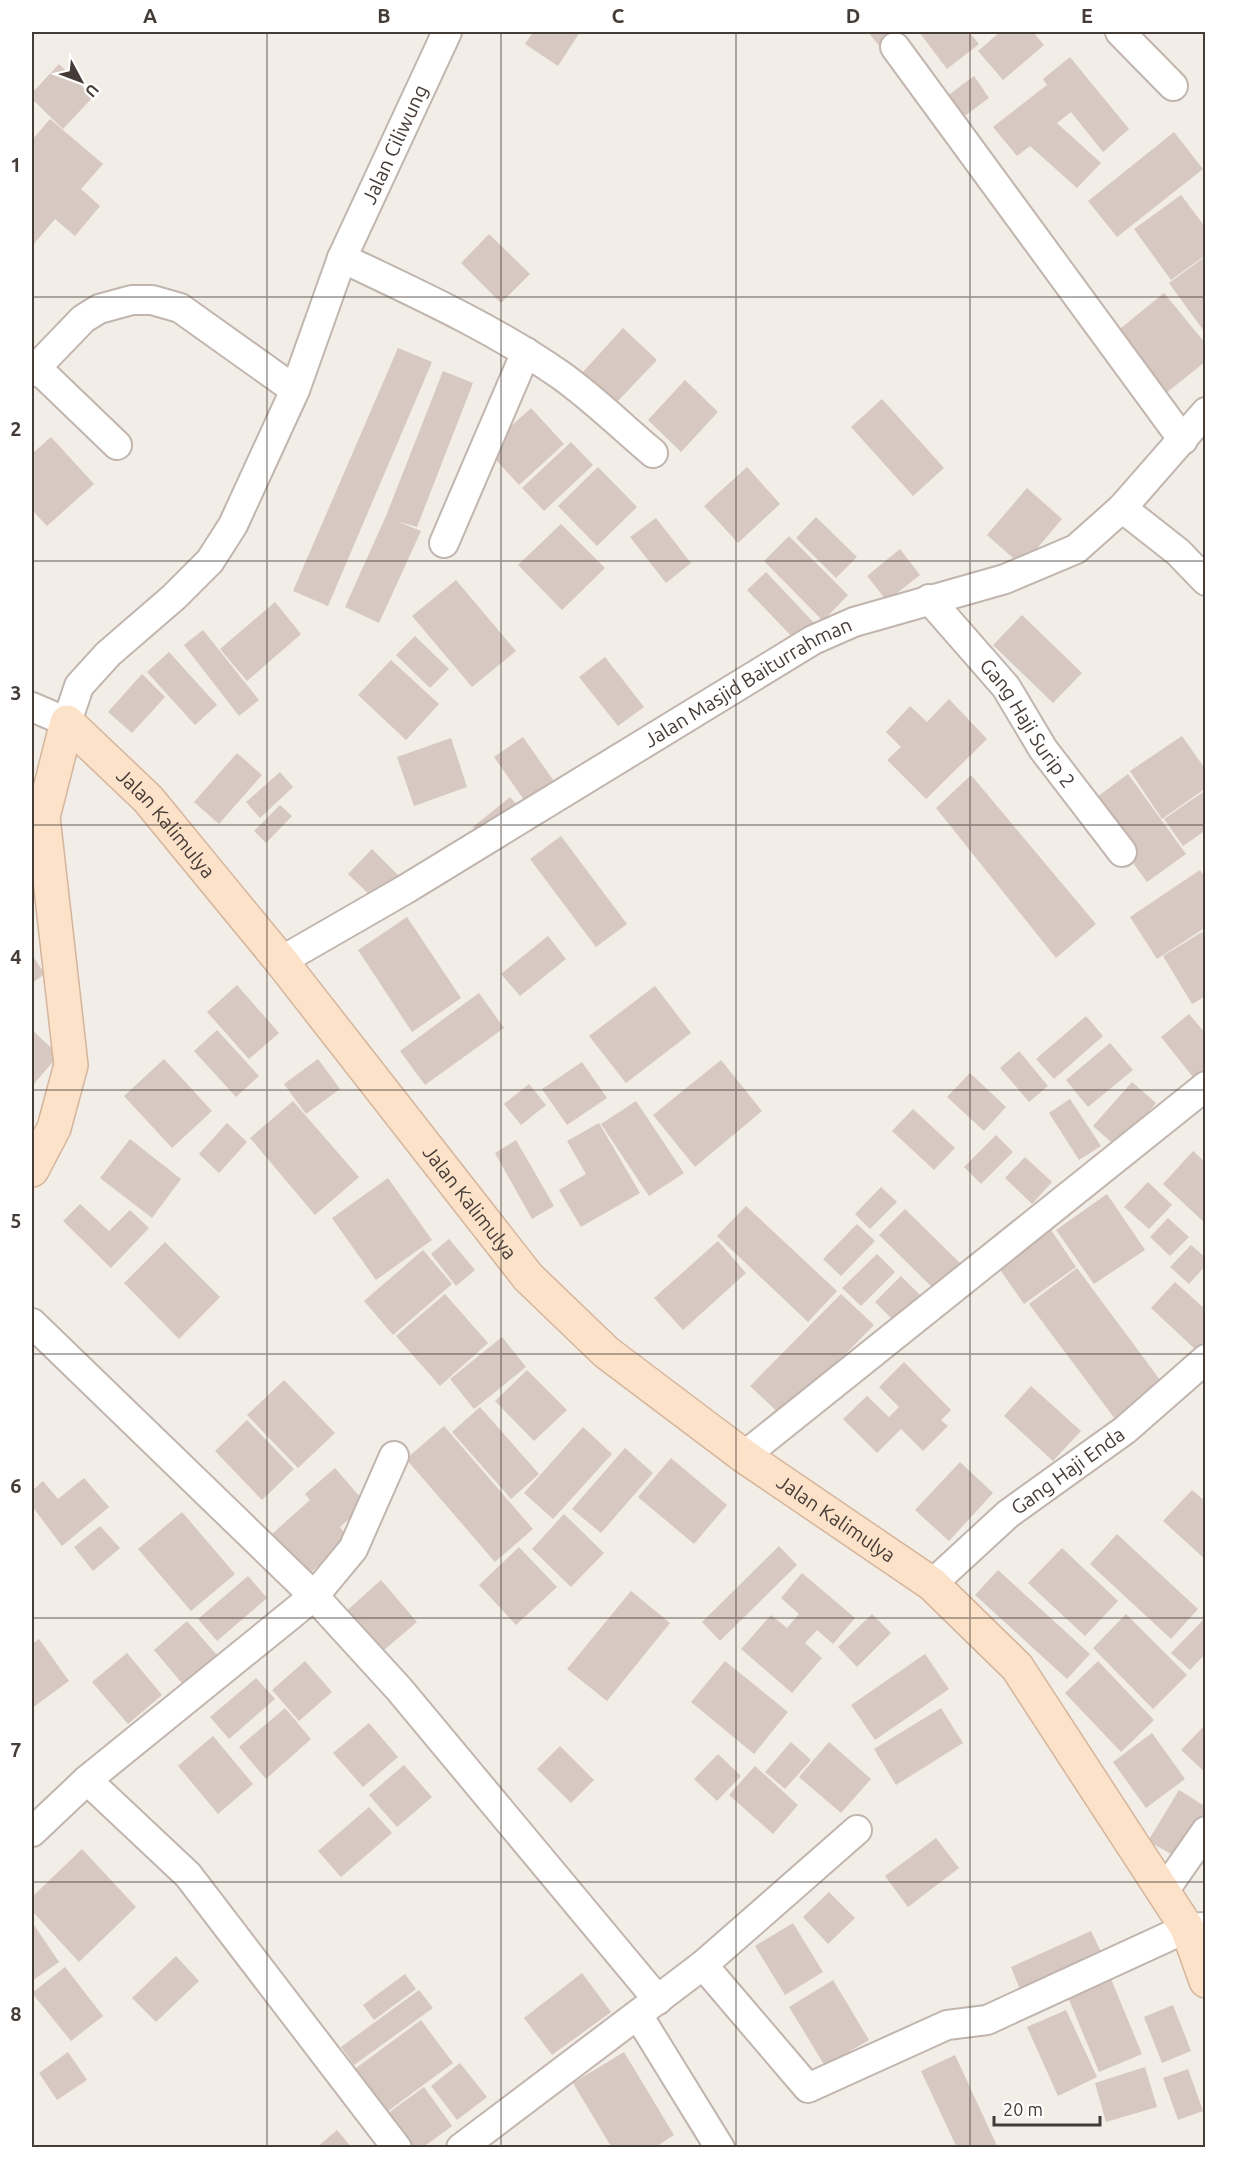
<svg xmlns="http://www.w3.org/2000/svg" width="1237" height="2179" font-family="Ubuntu,sans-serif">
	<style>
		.building { fill: #d7c8c1 }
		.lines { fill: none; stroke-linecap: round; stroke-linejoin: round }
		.street-casing { stroke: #c1b5ae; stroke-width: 32 }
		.secondary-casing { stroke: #d4b59c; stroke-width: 36 }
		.street { stroke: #fff; stroke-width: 28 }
		.secondary { stroke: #fce2c9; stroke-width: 33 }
		.grid { fill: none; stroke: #463c37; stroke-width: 1.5; stroke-opacity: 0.55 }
		.labels { text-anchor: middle; stroke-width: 4.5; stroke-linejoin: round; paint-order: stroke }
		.street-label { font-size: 20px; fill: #463c37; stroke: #fff }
		.neatline { fill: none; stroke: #463c37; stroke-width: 2 }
		.grid-label { font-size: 20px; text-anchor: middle; font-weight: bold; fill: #463c37 }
	</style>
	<rect width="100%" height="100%" fill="#f3ede8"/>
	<g class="building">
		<path d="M533 32H580L558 66 525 44Z"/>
		<path d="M868 32H902L881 48Z"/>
		<path d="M919 32H969L979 44 947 69Z"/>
		<path d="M1000 32H1033L1044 45 1003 80 978 51Z"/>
		<path d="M1070 57 1129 129 1103 152 1071 112 1057 123 1101 163 1077 188 1030 146 1017 156 993 127 1047 85 1043 79Z"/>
		<path d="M59 64 93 97 63 129 32 99V93Z"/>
		<path d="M974 76 989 98 962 118 946 97Z"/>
		<path d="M50 119 103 164 81 189 100 206 75 236 55 219 32 246V140Z"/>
		<path d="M1174 132 1203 169 1117 237 1088 201Z"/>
		<path d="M1181 195 1206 228V255L1171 280 1134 229Z"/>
		<path d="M489 234 530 274 501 303 461 263Z"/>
		<path d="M1206 256V334L1169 283Z"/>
		<path d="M1164 293 1206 344V361L1160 398 1110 337Z"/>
		<path d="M623 328 657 360 615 404 582 373Z"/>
		<path d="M398 348 432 362 328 606 293 591Z"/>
		<path d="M443 371 473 383 417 527 397 521 421 531 379 623 345 607 386 516Z"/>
		<path d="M685 380 718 412 681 452 648 420Z"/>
		<path d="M882 399 944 468 913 496 851 427Z"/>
		<path d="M531 408 564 444 519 485 486 449Z"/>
		<path d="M51 437 94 484 47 526 32 510V454Z"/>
		<path d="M571 442 593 465 544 511 522 488Z"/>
		<path d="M598 467 637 507 597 546 558 506Z"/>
		<path d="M747 467 780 504 738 543 704 506Z"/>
		<path d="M1027 488 1062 519 1022 566 987 535Z"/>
		<path d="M816 517 857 557 836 578 796 538Z"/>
		<path d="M656 518 691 563 666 583 630 537Z"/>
		<path d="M561 524 605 568 562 610 518 565Z"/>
		<path d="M789 536 848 595 823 621 764 561Z"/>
		<path d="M900 549 920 575 887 601 867 576Z"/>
		<path d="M766 572 817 626 798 643 747 590Z"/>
		<path d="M456 580 516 651 472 687 412 616Z"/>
		<path d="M275 602 301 634 247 681 220 649Z"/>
		<path d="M1022 615 1082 673 1053 703 993 645Z"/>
		<path d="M203 630 259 700 239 716 184 645Z"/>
		<path d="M415 636 449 669 430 688 396 655Z"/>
		<path d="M169 652 217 705 195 725 147 672Z"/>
		<path d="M605 657 644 707 618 726 579 677Z"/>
		<path d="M391 660 439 704 406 740 358 695Z"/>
		<path d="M142 674 165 697 132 733 108 712Z"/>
		<path d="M949 699 987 739 926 799 887 760 901 747 886 732 910 706 927 722Z"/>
		<path d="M1182 736 1206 770V788L1162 819 1130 771Z"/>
		<path d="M523 737 558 787 529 807 494 757Z"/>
		<path d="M451 738 467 787 414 806 397 757Z"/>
		<path d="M237 753 262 775 219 824 194 802Z"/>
		<path d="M280 772 293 787 260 818 246 802Z"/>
		<path d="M1128 774 1186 854 1147 882 1089 803Z"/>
		<path d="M971 775 1096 924 1056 958 936 808Z"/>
		<path d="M1206 790V830L1183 846 1164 819Z"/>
		<path d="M510 797 521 810 483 840 473 827Z"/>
		<path d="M280 805 292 816 266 843 254 831Z"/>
		<path d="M561 836 627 924 596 947 530 859Z"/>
		<path d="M372 849 399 876 376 901 348 874Z"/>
		<path d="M1200 870 1206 879V927L1157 959 1130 917Z"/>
		<path d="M407 917 461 998 412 1032 358 950Z"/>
		<path d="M1202 932 1206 938V996L1192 1004 1163 956Z"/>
		<path d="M548 936 566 959 520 996 501 974Z"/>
		<path d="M32 955 45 974 32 983Z"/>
		<path d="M237 985 279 1033 249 1059 207 1012Z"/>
		<path d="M655 986 691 1033 626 1083 589 1036Z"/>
		<path d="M479 993 504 1028 425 1085 400 1051Z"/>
		<path d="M1189 1014 1206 1034V1068L1193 1077 1161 1037Z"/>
		<path d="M1086 1016 1103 1036 1054 1079 1036 1059Z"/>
		<path d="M32 1030 59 1055 32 1086Z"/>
		<path d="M217 1030 259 1076 236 1097 194 1051Z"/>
		<path d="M1110 1043 1133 1070 1088 1107 1066 1080Z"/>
		<path d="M1019 1051 1048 1086 1029 1102 1000 1068Z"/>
		<path d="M164 1059 212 1111 172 1148 124 1096Z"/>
		<path d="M318 1059 340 1089 306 1114 284 1084Z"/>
		<path d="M721 1060 762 1111 695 1167 653 1115Z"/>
		<path d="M582 1062 607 1098 567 1125 542 1089Z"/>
		<path d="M970 1073 1006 1107 984 1131 947 1097Z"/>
		<path d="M1132 1082 1156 1103 1118 1148 1093 1126Z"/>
		<path d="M529 1084 546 1105 521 1125 504 1104Z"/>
		<path d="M1070 1099 1101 1146 1079 1160 1049 1113Z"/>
		<path d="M293 1101 359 1177 315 1215 250 1138Z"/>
		<path d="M636 1101 684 1173 649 1196 601 1124Z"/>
		<path d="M913 1109 955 1148 934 1170 892 1131Z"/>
		<path d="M227 1123 247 1142 219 1173 199 1154Z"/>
		<path d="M599 1123 640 1193 581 1227 559 1190 586 1174 567 1141Z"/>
		<path d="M996 1135 1013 1152 981 1184 964 1167Z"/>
		<path d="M130 1139 181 1179 152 1218 100 1178Z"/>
		<path d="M516 1140 554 1206 532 1219 495 1153Z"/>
		<path d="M1193 1151 1206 1163V1224L1163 1184Z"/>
		<path d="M1025 1157 1052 1182 1032 1204 1005 1178Z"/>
		<path d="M388 1178 432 1240 376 1280 332 1218Z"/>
		<path d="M1148 1182 1172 1205 1149 1229 1124 1207Z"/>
		<path d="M881 1187 897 1202 870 1229 855 1214Z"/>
		<path d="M1107 1194 1145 1250 1094 1284 1056 1230Z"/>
		<path d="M80 1204 109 1231 130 1210 149 1228 111 1268 63 1221Z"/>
		<path d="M746 1206 837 1291 808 1322 717 1236Z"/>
		<path d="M905 1209 965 1268 939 1294 879 1235Z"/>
		<path d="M1168 1218 1189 1237 1170 1256 1150 1237Z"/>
		<path d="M857 1224 875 1241 841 1276 823 1259Z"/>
		<path d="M1049 1227 1076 1267 1024 1304 996 1264Z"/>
		<path d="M449 1239 475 1270 456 1286 431 1254Z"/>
		<path d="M718 1241 746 1273 683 1330 654 1298Z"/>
		<path d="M165 1242 220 1297 179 1339 124 1283Z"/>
		<path d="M1191 1245 1206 1258V1265L1189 1284 1170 1267Z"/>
		<path d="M423 1250 452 1284 393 1335 364 1301Z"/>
		<path d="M877 1254 895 1272 861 1306 842 1288Z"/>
		<path d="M1077 1268 1169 1392 1121 1427 1029 1304Z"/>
		<path d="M901 1276 924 1299 898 1325 875 1302Z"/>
		<path d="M1175 1282 1206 1310V1340L1196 1350 1151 1308Z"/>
		<path d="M445 1294 488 1343 440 1386 396 1336Z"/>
		<path d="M841 1294 874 1325 783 1417 750 1386Z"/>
		<path d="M502 1337 526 1367 474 1409 450 1379Z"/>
		<path d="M904 1362 951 1410 941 1420 948 1426 923 1451 901 1429 877 1453 843 1419 867 1396 889 1417 899 1407 879 1387Z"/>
		<path d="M527 1370 567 1410 534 1441 495 1401Z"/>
		<path d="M284 1380 335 1433 298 1468 247 1415Z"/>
		<path d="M1031 1386 1081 1431 1053 1461 1004 1416Z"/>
		<path d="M480 1407 539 1474 511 1499 452 1432Z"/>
		<path d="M247 1420 294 1469 262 1500 215 1451Z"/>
		<path d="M444 1426 533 1529 495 1562 406 1459Z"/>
		<path d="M583 1427 612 1454 553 1519 524 1493Z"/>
		<path d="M625 1448 653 1473 601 1533 572 1509Z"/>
		<path d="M671 1458 727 1505 694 1544 638 1497Z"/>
		<path d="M960 1462 993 1493 949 1541 915 1510Z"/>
		<path d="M335 1468 366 1504 340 1527 349 1539 308 1575 272 1534 310 1500 305 1494Z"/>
		<path d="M84 1478 109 1507 62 1546 32 1506V1491L43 1481 58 1499Z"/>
		<path d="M1192 1490 1206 1502V1560L1163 1521Z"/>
		<path d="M182 1512 235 1574 191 1611 138 1549Z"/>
		<path d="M564 1514 604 1553 571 1587 532 1549Z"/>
		<path d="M100 1526 120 1548 93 1571 74 1547Z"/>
		<path d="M1117 1534 1198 1609 1171 1639 1090 1564Z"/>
		<path d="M779 1546 797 1565 720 1641 702 1622Z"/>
		<path d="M519 1547 557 1587 516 1625 479 1585Z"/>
		<path d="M1062 1548 1118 1601 1085 1636 1028 1583Z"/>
		<path d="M998 1570 1090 1654 1067 1679 975 1595Z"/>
		<path d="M802 1573 855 1618 833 1644 817 1630 805 1643 822 1658 792 1693 741 1649 771 1615 787 1628 799 1614 781 1598Z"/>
		<path d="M248 1576 267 1598 217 1641 198 1619Z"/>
		<path d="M381 1580 417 1622 377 1656 342 1615Z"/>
		<path d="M631 1591 670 1623 607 1701 567 1669Z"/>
		<path d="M872 1614 891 1633 857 1667 838 1647Z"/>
		<path d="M1126 1614 1187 1675 1153 1709 1093 1648Z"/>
		<path d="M1206 1617V1653L1190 1670 1171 1653Z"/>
		<path d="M187 1621 225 1664 191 1694 154 1650Z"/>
		<path d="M39 1639 69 1681 32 1708V1644Z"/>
		<path d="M127 1653 162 1695 128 1724 92 1682Z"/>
		<path d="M925 1654 949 1689 875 1740 851 1705Z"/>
		<path d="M305 1661 332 1692 299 1721 272 1690Z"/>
		<path d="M725 1661 788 1712 754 1754 691 1702Z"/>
		<path d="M1098 1661 1154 1720 1121 1752 1065 1693Z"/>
		<path d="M256 1678 275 1699 229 1739 210 1717Z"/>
		<path d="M285 1708 311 1739 266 1779 239 1747Z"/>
		<path d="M941 1708 963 1743 896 1785 874 1749Z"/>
		<path d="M369 1723 398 1757 363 1787 333 1753Z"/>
		<path d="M1206 1724V1773L1181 1750Z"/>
		<path d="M1152 1733 1185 1779 1146 1808 1113 1762Z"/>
		<path d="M213 1736 253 1784 218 1814 178 1766Z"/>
		<path d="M791 1742 811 1760 785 1789 765 1772Z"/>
		<path d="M829 1742 871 1779 841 1813 799 1777Z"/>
		<path d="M560 1746 594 1780 571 1803 537 1769Z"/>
		<path d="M718 1754 741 1776 717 1801 694 1779Z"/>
		<path d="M404 1765 432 1797 397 1827 369 1795Z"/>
		<path d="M755 1766 798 1805 773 1834 729 1795Z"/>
		<path d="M1179 1790 1206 1807V1817L1180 1859 1148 1841Z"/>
		<path d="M369 1807 392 1833 341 1877 318 1851Z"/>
		<path d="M936 1838 959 1868 908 1907 885 1876Z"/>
		<path d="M82 1849 136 1907 79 1962 32 1911V1897Z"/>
		<path d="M829 1892 855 1918 828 1944 803 1917Z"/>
		<path d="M32 1922 59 1962 32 1981Z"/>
		<path d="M793 1923 823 1972 785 1995 755 1946Z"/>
		<path d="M1091 1931 1105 1960 1023 1997 1011 1967Z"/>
		<path d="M176 1956 199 1981 156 2022 132 1998Z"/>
		<path d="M65 1967 103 2016 71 2041 32 1993Z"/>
		<path d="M582 1973 611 2012 552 2055 524 2018Z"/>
		<path d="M405 1974 416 1989 374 2020 363 2005Z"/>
		<path d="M1111 1979 1142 2054 1099 2072 1068 1997Z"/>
		<path d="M833 1980 869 2040 825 2066 789 2007Z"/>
		<path d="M419 1990 433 2008 354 2065 341 2047Z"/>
		<path d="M1173 2005 1191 2051 1162 2063 1144 2017Z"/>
		<path d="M1066 2010 1097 2077 1058 2096 1027 2027Z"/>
		<path d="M421 2020 453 2063 376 2120 344 2077Z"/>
		<path d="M68 2052 87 2080 57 2100 39 2073Z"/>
		<path d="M624 2052 674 2135 654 2148H612L573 2083Z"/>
		<path d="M955 2055 998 2148H957L921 2071Z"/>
		<path d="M460 2063 487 2097 457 2120 431 2086Z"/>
		<path d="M1145 2067 1157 2107 1106 2122 1095 2083Z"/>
		<path d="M1188 2069 1203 2111 1178 2120 1163 2078Z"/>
		<path d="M424 2087 452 2126 422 2148H400L380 2119Z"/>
		<path d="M337 2130 352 2148H316Z"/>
	</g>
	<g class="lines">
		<defs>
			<g id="street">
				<path d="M1120 32 1173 86"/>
				<path d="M895 47 1183 440"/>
				<path d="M342 258C415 293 491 327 559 374 592 397 622 427 653 453"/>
				<path d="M37 368 117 445"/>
				<path d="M32 372 83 319 99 309 132 300H152L180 308 295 390"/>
				<path d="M1122 508 1178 552 1206 581"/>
				<path d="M444 543 526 352"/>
				<path id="s1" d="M929 599 1006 687 1043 749 1122 852"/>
				<path id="s2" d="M32 707 67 722 79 686 108 654 174 597 210 561 233 525 295 390 342 258 447 32"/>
				<path id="s3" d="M281 961 406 889 813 640 854 622 1005 579 1076 549 1122 508 1206 412"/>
				<path d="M32 1323 314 1596 399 1689 658 2000"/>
				<path d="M394 1456 353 1549 314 1596 87 1780 188 1875 397 2148"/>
				<path d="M744 1456 1206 1086"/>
				<path id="s4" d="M932 1584 1008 1514 1125 1430 1206 1359"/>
				<path d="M32 1832 87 1780"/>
				<path d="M1164 1891 1206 1831"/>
				<path d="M703 1965 808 2088 947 2025 987 2020 1187 1928 1206 1927"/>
				<path d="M638 2015 720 2148"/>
				<path d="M461 2148 703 1965 857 1830"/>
			</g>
			<g id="secondary">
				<path id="s5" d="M32 1170 54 1128 71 1065 43 817 67 722 148 799 281 961 528 1277 606 1352 744 1456 932 1584 1017 1667 1187 1928 1206 1981"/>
			</g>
		</defs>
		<use href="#street" class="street-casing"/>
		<use href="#secondary" class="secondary-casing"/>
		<use href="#street" class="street"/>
		<use href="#secondary" class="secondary"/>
	</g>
	<path class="grid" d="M267 32V2148M501 32V2148M736 32V2148M970 32V2148M32 297H1206M32 561H1206M32 825H1206M32 1090H1206M32 1354H1206M32 1618H1206M32 1882H1206"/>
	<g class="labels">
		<g class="street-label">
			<text dy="7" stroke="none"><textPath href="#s2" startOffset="714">Jalan Ciliwung</textPath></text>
			<text dy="7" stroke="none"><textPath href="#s3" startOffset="544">Jalan Masjid Baiturrahman</textPath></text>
			<text dy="7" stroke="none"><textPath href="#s1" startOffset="159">Gang Haji Surip 2</textPath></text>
			<text dy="7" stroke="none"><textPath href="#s5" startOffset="602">Jalan Kalimulya</textPath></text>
			<text dy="7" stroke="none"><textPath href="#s5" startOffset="1088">Jalan Kalimulya</textPath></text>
			<text dy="7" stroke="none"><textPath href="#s4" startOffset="177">Gang Haji Enda</textPath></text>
			<text dy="7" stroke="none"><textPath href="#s5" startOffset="1575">Jalan Kalimulya</textPath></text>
		</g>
	</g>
	<rect width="1237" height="2179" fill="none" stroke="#ffffff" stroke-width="66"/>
	<g transform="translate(81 81) rotate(131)" stroke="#ffffff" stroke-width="4.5" paint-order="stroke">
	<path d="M0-4.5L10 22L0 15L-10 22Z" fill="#463c37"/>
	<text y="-9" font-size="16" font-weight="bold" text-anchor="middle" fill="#463c37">U</text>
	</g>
	<path d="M994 2116v9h106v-9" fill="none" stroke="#463c37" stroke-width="3"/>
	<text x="1003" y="2116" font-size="18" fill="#463c37" stroke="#ffffff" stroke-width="4.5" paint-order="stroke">20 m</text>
	<rect x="33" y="33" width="1171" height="2113" class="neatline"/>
	<g class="grid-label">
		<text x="150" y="23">A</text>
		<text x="384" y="23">B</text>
		<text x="618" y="23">C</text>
		<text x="853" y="23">D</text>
		<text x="1087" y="23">E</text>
		<text x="16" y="172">1</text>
		<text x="16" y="436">2</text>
		<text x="16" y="700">3</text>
		<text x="16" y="964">4</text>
		<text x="16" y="1228">5</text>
		<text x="16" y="1493">6</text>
		<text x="16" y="1757">7</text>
		<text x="16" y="2021">8</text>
	</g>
</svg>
